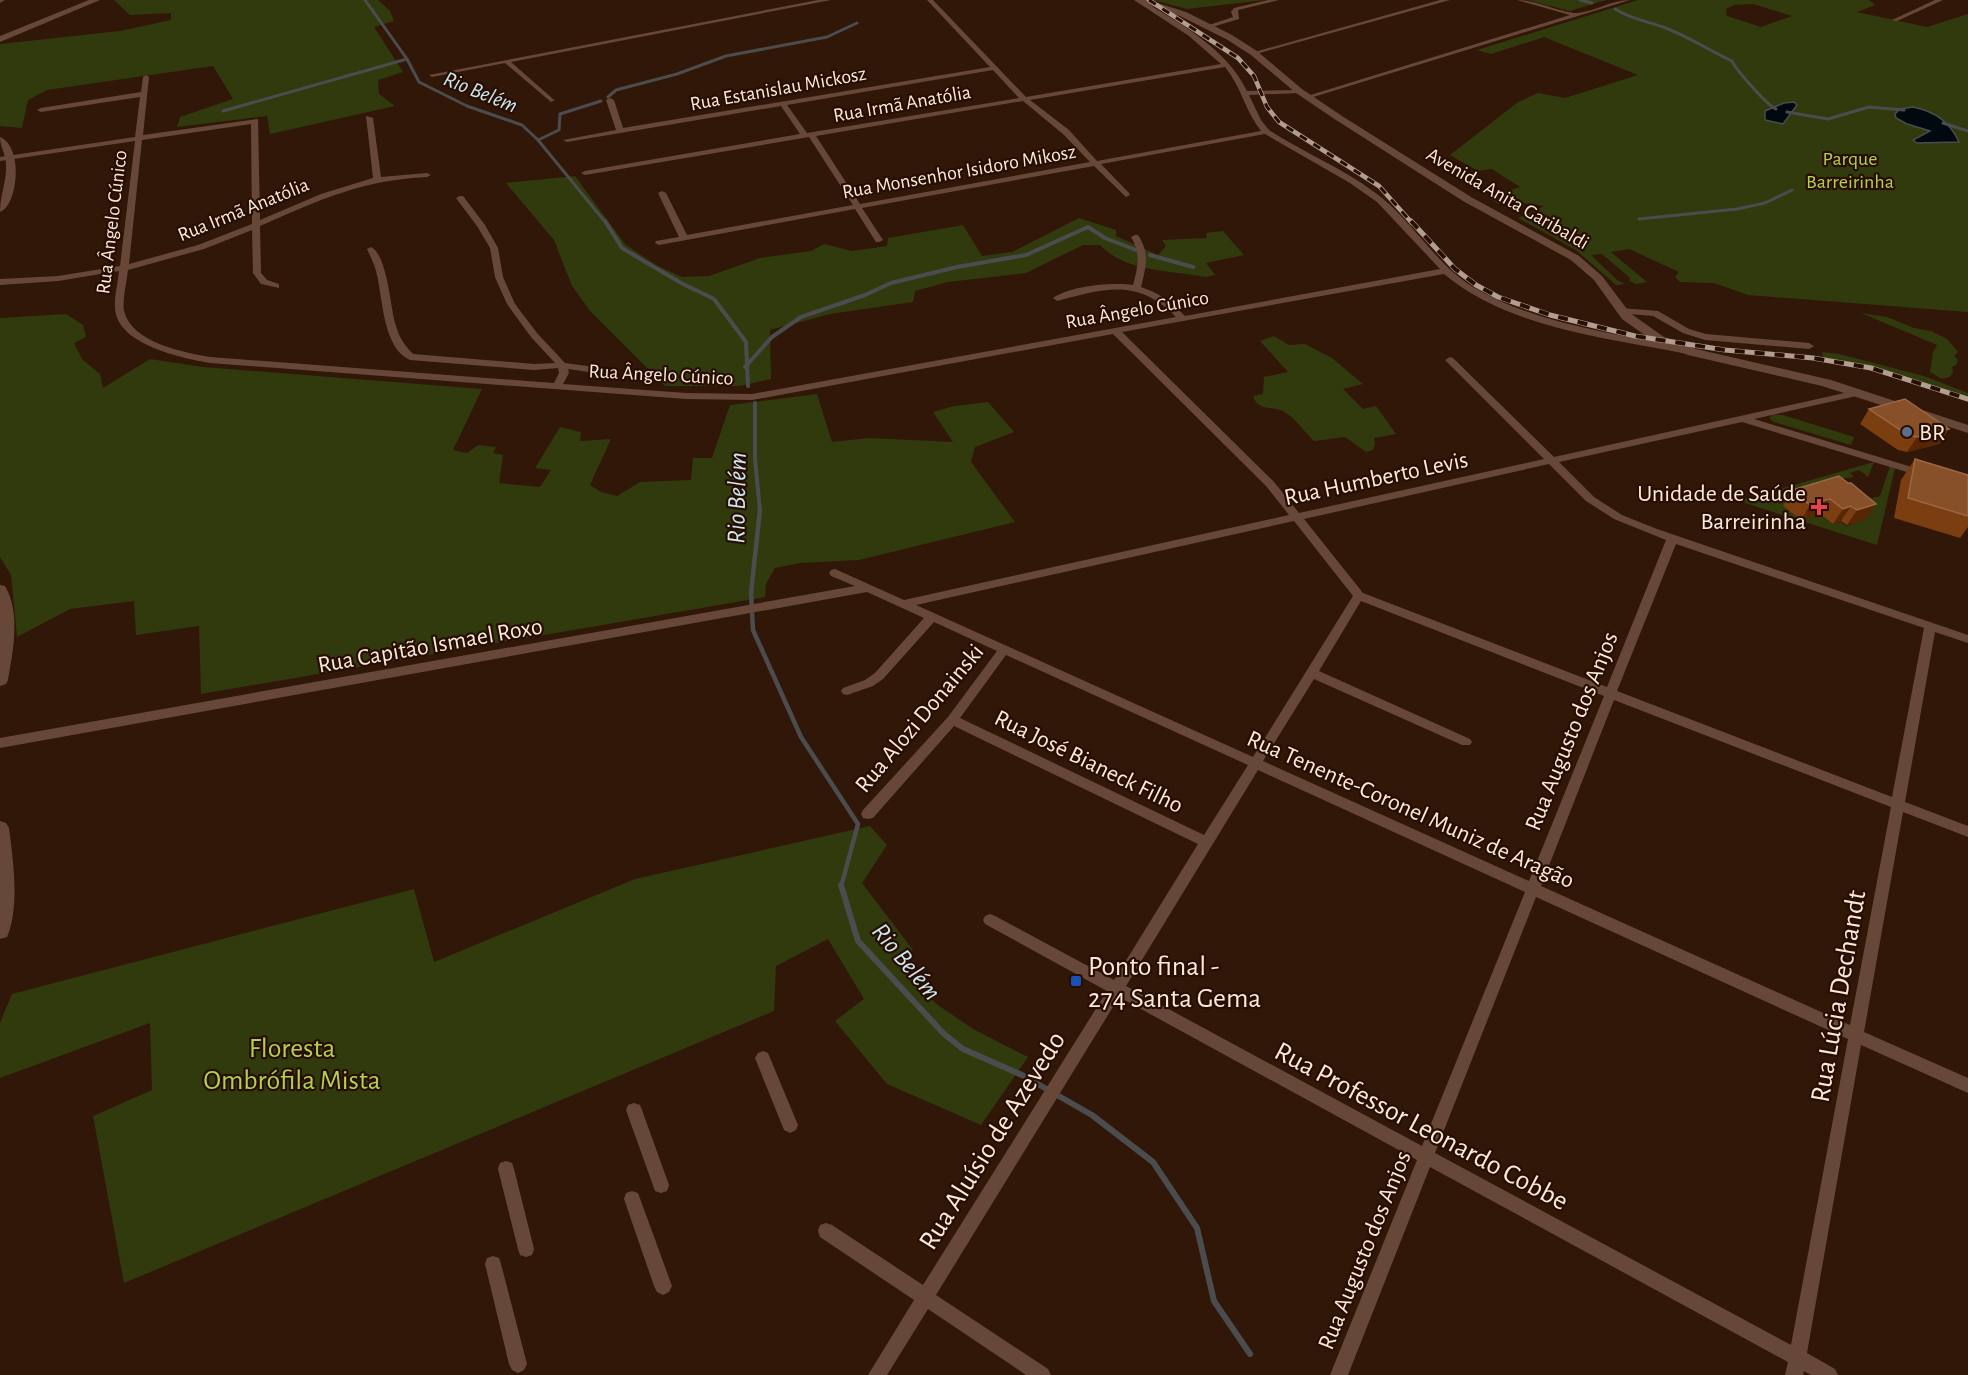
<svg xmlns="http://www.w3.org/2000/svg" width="1968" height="1375" font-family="'Alegreya Sans',sans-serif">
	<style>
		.green { fill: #303a0d; fill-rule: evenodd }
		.water { fill: #000910; stroke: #4b4c4e; stroke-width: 1.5 }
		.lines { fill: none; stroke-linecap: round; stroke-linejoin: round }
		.stream-far3 { stroke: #4b4c4e; stroke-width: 3 }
		.stream-far2 { stroke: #4b4c4e; stroke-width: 4 }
		.stream-far1 { stroke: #4b4c4e; stroke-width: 4.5 }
		.stream { stroke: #4b4c4e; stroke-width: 6 }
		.minor { fill: #674838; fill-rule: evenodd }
		.secondary { fill: #674838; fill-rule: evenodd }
		.rail-far1-casing { stroke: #b29d91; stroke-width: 4.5 }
		.rail-casing { stroke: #b29d91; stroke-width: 5 }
		.rail-far1 { stroke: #270e01; stroke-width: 3; stroke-dasharray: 8; stroke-linecap: butt }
		.rail { stroke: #270e01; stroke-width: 4; stroke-dasharray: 10; stroke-linecap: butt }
		.wall { fill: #7a3e11 }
		.shaded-wall { fill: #572704 }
		.building { fill: #885028; stroke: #9a6844; stroke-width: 1.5 }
		.service-dot { fill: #5c6f8a; stroke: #270e01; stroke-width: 2 }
		.health-dot { fill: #e0444e; stroke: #270e01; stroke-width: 2 }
		.transit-dot { fill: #1a4fb4; stroke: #270e01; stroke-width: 2 }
		.labels { text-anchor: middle; stroke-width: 4.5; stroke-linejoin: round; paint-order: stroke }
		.far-street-label { font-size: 20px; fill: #fbe9df; stroke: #270e01 }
		.far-park-label { font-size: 20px; fill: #b3d14e; stroke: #270e01 }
		.far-water-label { font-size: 22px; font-style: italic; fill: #cce6f2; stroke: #270e01 }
		.poi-label { font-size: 24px; fill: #fbe9df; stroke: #270e01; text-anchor: start }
		.street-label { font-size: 24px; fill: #fbe9df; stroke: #270e01 }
		.water-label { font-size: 26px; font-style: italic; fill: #cce6f2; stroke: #270e01 }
		.near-poi-label { font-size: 28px; fill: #fbe9df; stroke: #270e01; text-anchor: start }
		.near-street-label { font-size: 28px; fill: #fbe9df; stroke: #270e01 }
		.near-park-label { font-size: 28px; fill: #b3d14e; stroke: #270e01 }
	</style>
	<rect width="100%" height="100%" fill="#311708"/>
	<g class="green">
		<path d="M114 0H378L390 11 394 21 374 27 403 72 378 80 379 94 395 106 270 134 267 116 177 127 180 117 233 99 213 66 47 90 28 100 22 128 0 126V44L120 31 171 20V13L130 15Z"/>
		<path d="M1153 0H1265L1187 9Z"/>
		<path d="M1527 0H1606L1570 11Z"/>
		<path d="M1638 0H1869L1875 5 1857 12 1927 27 1968 14V312L1748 295 1714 283 1680 282 1675 277 1679 272 1629 249 1611 252 1647 282 1637 284 1629 281 1630 278 1602 254 1591 255 1617 280 1625 284 1616 285 1576 250 1518 218 1544 206 1518 202 1498 204 1489 197 1520 187 1492 169 1478 171 1450 155 1518 102 1538 93 1565 98 1638 75 1544 37 1491 54 1477 50ZM1753 4 1792 16 1761 27 1727 16 1726 9 1734 5Z"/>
		<path d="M575 176 625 244 656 265 682 277 709 276 760 258 811 251 824 244 852 251 887 246 888 238 963 225 982 256 1012 252 1079 218 1116 230V236L1158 255 1166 246 1162 240 1207 238 1206 233 1223 231 1244 255 1206 263 1215 275 1206 277C1171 270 1127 273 1100 245H1083L1026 273 948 282 915 291 913 302 830 314 770 330 771 379 740 386H665L591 312 572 286 554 240 506 183Z"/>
		<path d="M1861 313 1887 317 1914 328 1931 331 1947 339 1958 352 1954 356 1958 360 1956 365 1952 367 1953 372 1950 377 1942 379 1930 372 1933 352 1937 345Z"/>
		<path d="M66 314 83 325 86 337 74 343 82 359 100 374 103 388 150 359 203 367 482 389 453 450 467 453 478 445 496 447 493 453 503 455 499 483 540 487 551 470 535 468 560 427 581 432 580 441 611 439 590 485 601 492 617 496 640 482 691 480 693 458H712L730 405 817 394 832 442 869 438 953 442 933 412 954 406 988 402 1014 432 975 447 971 462 1015 522 859 560 800 563 775 568 766 584 765 597 201 694 199 626 136 635 134 601 70 609 17 637 11 575 0 557V318Z"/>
		<path d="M1274 336 1289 345 1305 344 1332 358 1363 384 1343 389 1363 409 1376 406 1396 434 1374 438 1375 444 1373 450 1366 452 1345 437 1314 441C1303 431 1291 411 1276 409 1265 407 1257 408 1253 396L1263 394 1264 377 1288 372 1260 341Z"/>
		<path d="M1822 352 1839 354 1924 376 1968 393V402L1879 372 1831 362 1823 357Z"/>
		<path d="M1773 415H1783L1854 437 1851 445 1774 422 1769 418Z"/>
		<path d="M1874 462 1868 477 1859 470 1850 473 1854 477 1840 479 1810 497 1783 506 1801 520 1820 514 1833 524 1841 522 1847 526 1866 519 1854 509 1855 502 1880 496 1890 466 1895 468 1877 545 1745 503 1741 500Z"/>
		<path d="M870 826 887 845 862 883 913 950 901 964 935 1003 973 1029 1028 1057 981 1125 887 1084 835 1021 864 999 828 939 776 966 774 1011 124 1283 93 1116 152 1090 150 1023 0 1078V1023L12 994 414 889 434 962 635 879Z"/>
	</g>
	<g class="water">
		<path d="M1794 102 1797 105 1783 124 1765 120V111L1784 103Z"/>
		<path d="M1913 107C1934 111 1950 122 1959 142L1917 143 1913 140 1930 131 1907 124 1896 118 1895 114 1900 109Z"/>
	</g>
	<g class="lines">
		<g class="stream-far3">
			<path d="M365 0 407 59 419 82 467 106 522 125 538 140 606 223"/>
			<path d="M1580 0 1592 3"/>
			<path d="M1615 9C1635 21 1649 21 1668 29 1691 38 1710 51 1732 61 1736 70 1768 106 1776 109"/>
			<path d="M608 97 616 90 677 74 726 56 827 37 857 23"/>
			<path d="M223 111 407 59"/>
			<path d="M1787 112 1828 119 1869 107 1904 110"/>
			<path d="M1943 123 1968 131"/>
			<path d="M538 140 559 130 560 114 601 101"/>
			<path d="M1639 219 1737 209 1765 203 1792 190"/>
		</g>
		<g class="stream-far2">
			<path d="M605 221 622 248 681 283 714 299 746 342 748 386"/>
			<path d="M1150 255 1193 267"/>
			<path d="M745 367 772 337 801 317 865 295 891 283 957 267 1026 255 1088 227 1105 238 1136 250"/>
			<path d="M755 403V459L760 511"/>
		</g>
		<path class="stream-far1" d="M760 510 751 593 753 630 801 737 858 824 841 887"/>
		<path class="stream" d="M841 885 858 941 944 1034 963 1049 1022 1075 1092 1115 1153 1162 1197 1228 1214 1301 1250 1354"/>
		<g class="minor">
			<path d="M0 0H5L0 3Z"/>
			<path d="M818 0H831L511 62 553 99 555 100 551 102 505 63 432 77 429 75Z"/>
			<path d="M927 0H933L1026 97 1221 64 1189 36 1134 0H1141C1180 23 1227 49 1247 91L1301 90V92L1299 93 1249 95 1261 120 1269 130C1306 154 1348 170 1382 198 1415 225 1436 264 1473 287 1536 324 1612 333 1682 347L1687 350 1682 353C1603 337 1509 328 1444 274L1122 332 1274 482 1299 513 1544 459 1445 360 1450 357 1453 358 1554 457 1858 390 1861 391V395L1754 419 1928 472V476H1920L1742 422 1559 462 1594 497 1622 515 1657 529 1968 635V643L1935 632 1905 802 1968 826V837L1903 812 1864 1032 1968 1078V1093L1861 1045 1807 1353 1835 1369 1838 1375H1811L1804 1371 1803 1375H1785L1788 1362 1430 1167 1348 1375H1330L1417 1160 1119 997 936 1295 1048 1369 1051 1375H1026L928 1309 887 1375H868L914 1300 820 1237 818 1231 820 1225 826 1223 832 1225 923 1285 1107 991 985 924 983 920 985 916 990 914 995 916 1114 980 1198 844 954 726 873 818 868 819 863 818 861 814 863 810 948 717 997 651 934 622 883 679 873 686 847 695 843 694 841 691 843 688 865 680 875 673 924 618 867 592 0 748V738L855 586 831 576 829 573 831 570 835 569 904 600 1289 515 1266 486 1113 334 752 400 686 399 210 363C182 358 117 345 115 308 114 297 118 283 119 271L58 281 0 285V279L58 276 120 266 135 141 0 161V157L135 137 140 97 41 112 37 110 41 108 141 92 143 77 146 75 149 77 143 135 258 119 260 220 321 194 373 178 366 116 373 118 381 177 427 173 431 175 427 177C361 180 320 200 260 226L261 273 267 280 279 284V288L261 284 253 273 252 230 204 249 128 270C127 280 122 302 124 311 132 343 183 352 210 357L554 383 559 373 558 368 534 370 410 360C382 348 383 296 376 271 374 263 370 256 367 249L371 247C388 256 390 308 396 326 399 337 405 346 413 354L534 364 555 363 531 337 507 304 495 277 490 248 477 226 456 198 460 196H463L485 225 498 248 503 277 515 304 537 333 565 363 610 369 615 372 610 375 568 369 569 373 563 384 686 393 752 394 1176 317C1138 278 1105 288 1057 301L1053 298C1070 286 1112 282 1133 285 1138 267 1141 253 1131 237L1135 235H1138C1150 253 1146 267 1141 287 1159 293 1171 302 1185 316L1440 269 1377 202 1350 183 1265 134 1101 164 1129 193 1130 195 1126 197 1094 166 862 208 883 240 879 242H876L855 209 659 245 655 243 656 241 679 237 658 193 662 191 666 193 687 235 853 205 809 137 585 175 581 173 585 171 800 134 781 106 567 142 563 140 616 130 606 100 610 98 614 100 623 128 990 67ZM1225 67C1241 86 1245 111 1261 131L1097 161 1069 130 1030 100ZM993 70 1019 98 807 133 787 105ZM1023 101 1063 134 1090 162 860 204 816 136ZM251 124 252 224 198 245 129 264 142 140ZM1549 464 1586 501 1614 519 1666 540 1607 687 1363 593 1304 519ZM1294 521 1353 596 1253 757 916 605ZM1676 544 1924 628 1892 797 1617 691ZM1361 601 1604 696 1529 881 1263 761 1314 679 1462 745H1470L1472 742 1470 739 1319 671ZM1006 655 1248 765 1204 835 960 718ZM1614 700 1891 807 1850 1025 1541 886ZM1258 770 1525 892 1422 1146 1126 986ZM1536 897 1848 1039 1791 1345 1435 1153Z"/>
			<path d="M1268 0H1279L1238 10 1239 19 1209 28 1206 26 1233 17 1231 12 1234 8Z"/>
			<path d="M1440 0H1450L1256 54 1251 53Z"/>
			<path d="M1517 0C1536 0 1564 14 1578 13 1596 11 1612 0 1630 0L1310 98 1304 97 1570 15Z"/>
			<path d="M1935 0H1943L1897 21 1892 20Z"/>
			<path d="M1621 308 1658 311 1689 329 1706 334 1809 343 1814 346 1809 349 1705 340 1683 333 1653 316 1618 313V309Z"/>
			<path d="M763 1051 768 1053 798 1125 796 1130 790 1133 784 1130 755 1058 758 1053Z"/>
			<path d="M634 1103 640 1105 642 1110 669 1185 667 1191 661 1193 655 1191 626 1110 628 1105Z"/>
			<path d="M506 1161 512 1163 514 1169 534 1249 532 1255 526 1257 520 1255 518 1249 498 1169 500 1163Z"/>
			<path d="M632 1191 638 1193 672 1286 669 1292 663 1295 657 1292 654 1286 624 1199 626 1193Z"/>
			<path d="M493 1256 499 1258 501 1264 527 1364 524 1370 518 1373 512 1370 509 1364 485 1264 487 1258Z"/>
		</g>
		<g class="secondary">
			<path d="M89 0H100L0 42V36Z"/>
			<path d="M1135 0H1148L1186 12 1232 35 1257 51 1302 89 1342 116 1471 197 1579 256 1602 276 1630 313 1664 337 1696 349 1831 380 1968 425V433L1822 386 1688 355 1656 343 1622 319 1594 280 1571 260 1463 201 1336 120 1296 93 1251 55 1226 39 1180 16Z"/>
			<path d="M0 137C24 147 18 206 0 212 0 195 7 180 6 165 6 154 0 147 0 137Z"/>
			<path d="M0 585 5 586C21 613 13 651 8 680L6 684 0 686Z"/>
			<path d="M0 821 6 823 9 828C13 859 20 908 7 937L0 939Z"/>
		</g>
		<defs>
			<path id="rail-far1" d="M1149 0 1238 58 1254 76 1267 107 1279 122 1379 186 1412 223"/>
			<path id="rail" d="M1411 221 1455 269 1476 285 1498 297 1550 315 1635 336 1725 350 1813 358 1871 368 1968 399"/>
		</defs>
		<use href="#rail-far1" class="rail-far1-casing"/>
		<use href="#rail" class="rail-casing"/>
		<use href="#rail-far1" class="rail-far1"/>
		<use href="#rail" class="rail"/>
	</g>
	<g class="wall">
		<path d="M1869 409 1949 429 1939 444 1907 452 1898 450 1860 424Z"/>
		<path d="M1915 459 1968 475V527L1960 538 1894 518 1901 480Z"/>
		<path d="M1848 483 1866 519 1847 525 1841 521 1833 524 1820 514 1801 520 1783 506 1792 490Z"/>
	</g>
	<g class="shaded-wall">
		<path d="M1949 429 1939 444 1907 452 1917 437Z"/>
		<path d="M1830 499 1820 514 1801 520 1810 505Z"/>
		<path d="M1876 504 1866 519 1847 525 1857 510Z"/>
		<path d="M1851 506 1841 521 1833 524 1843 509Z"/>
	</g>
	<g class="building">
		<path d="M1905 399 1949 429 1917 437 1908 435 1869 409Z"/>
		<path d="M1915 459 1968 475V516L1908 498Z"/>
		<path d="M1839 476 1848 483H1851L1876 504 1857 510 1851 506 1843 509 1830 499 1810 505 1792 490Z"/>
	</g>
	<circle class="service-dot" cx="1907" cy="432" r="6"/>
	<path class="health-dot" d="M1816 498h6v6h6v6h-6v6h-6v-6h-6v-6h6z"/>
	<rect class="transit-dot" x="1070" y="975" width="12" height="12" rx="3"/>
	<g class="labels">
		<g class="far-street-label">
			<text transform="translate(778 88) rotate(-10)" y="7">Rua Estanislau Mickosz</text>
			<text transform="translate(902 103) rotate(-10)" y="7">Rua Irmã Anatólia</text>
			<text transform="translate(959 171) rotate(-10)" y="7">Rua Monsenhor Isidoro Mikosz</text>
			<text transform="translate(1508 198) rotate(30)" y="7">Avenida Anita Garibaldi</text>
			<text transform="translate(243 209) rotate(-22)" y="7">Rua Irmã Anatólia</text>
			<text transform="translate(111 222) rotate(-83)" y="7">Rua Ângelo Cúnico</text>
			<text transform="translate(1137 309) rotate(-10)" y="7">Rua Ângelo Cúnico</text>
			<text transform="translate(661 374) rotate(3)" y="7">Rua Ângelo Cúnico</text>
		</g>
		<g class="far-park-label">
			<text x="1850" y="165">Parque<tspan x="1850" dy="23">Barreirinha</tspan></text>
		</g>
		<g class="far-water-label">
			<text transform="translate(481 91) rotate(22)" y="8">Rio Belém</text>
		</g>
		<g class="poi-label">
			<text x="1919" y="440">BR</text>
			<text x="1806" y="501" text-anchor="end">Unidade de Saúde<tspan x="1806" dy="28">Barreirinha</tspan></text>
		</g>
		<g class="street-label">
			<text transform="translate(1376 478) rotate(-12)" y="8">Rua Humberto Levis</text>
			<text transform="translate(430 645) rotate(-10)" y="8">Rua Capitão Ismael Roxo</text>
			<text transform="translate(919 718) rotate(-50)" y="8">Rua Alozi Donainski</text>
			<text transform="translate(1571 731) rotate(-68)" y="8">Rua Augusto dos Anjos</text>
			<text transform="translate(1089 761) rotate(26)" y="8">Rua José Bianeck Filho</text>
			<text transform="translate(1411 809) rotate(24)" y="8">Rua Tenente-Coronel Muniz de Aragão</text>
			<text transform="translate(1364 1250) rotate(-68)" y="8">Rua Augusto dos Anjos</text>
		</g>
		<g class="water-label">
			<text transform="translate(736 498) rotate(-89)" y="9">Rio Belém</text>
			<text transform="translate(907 961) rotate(50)" y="9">Rio Belém</text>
		</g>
		<g class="near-poi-label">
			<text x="1088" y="975">Ponto final -<tspan x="1088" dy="32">274 Santa Gema</tspan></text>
		</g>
		<g class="near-street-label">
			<text transform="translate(1837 996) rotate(-80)" y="10">Rua Lúcia Dechandt</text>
			<text transform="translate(1422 1125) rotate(28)" y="10">Rua Professor Leonardo Cobbe</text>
			<text transform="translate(991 1140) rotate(-58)" y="10">Rua Aluísio de Azevedo</text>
		</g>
		<g class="near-park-label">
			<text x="292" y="1057">Floresta<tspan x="292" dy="32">Ombrófila Mista</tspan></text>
		</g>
	</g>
</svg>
